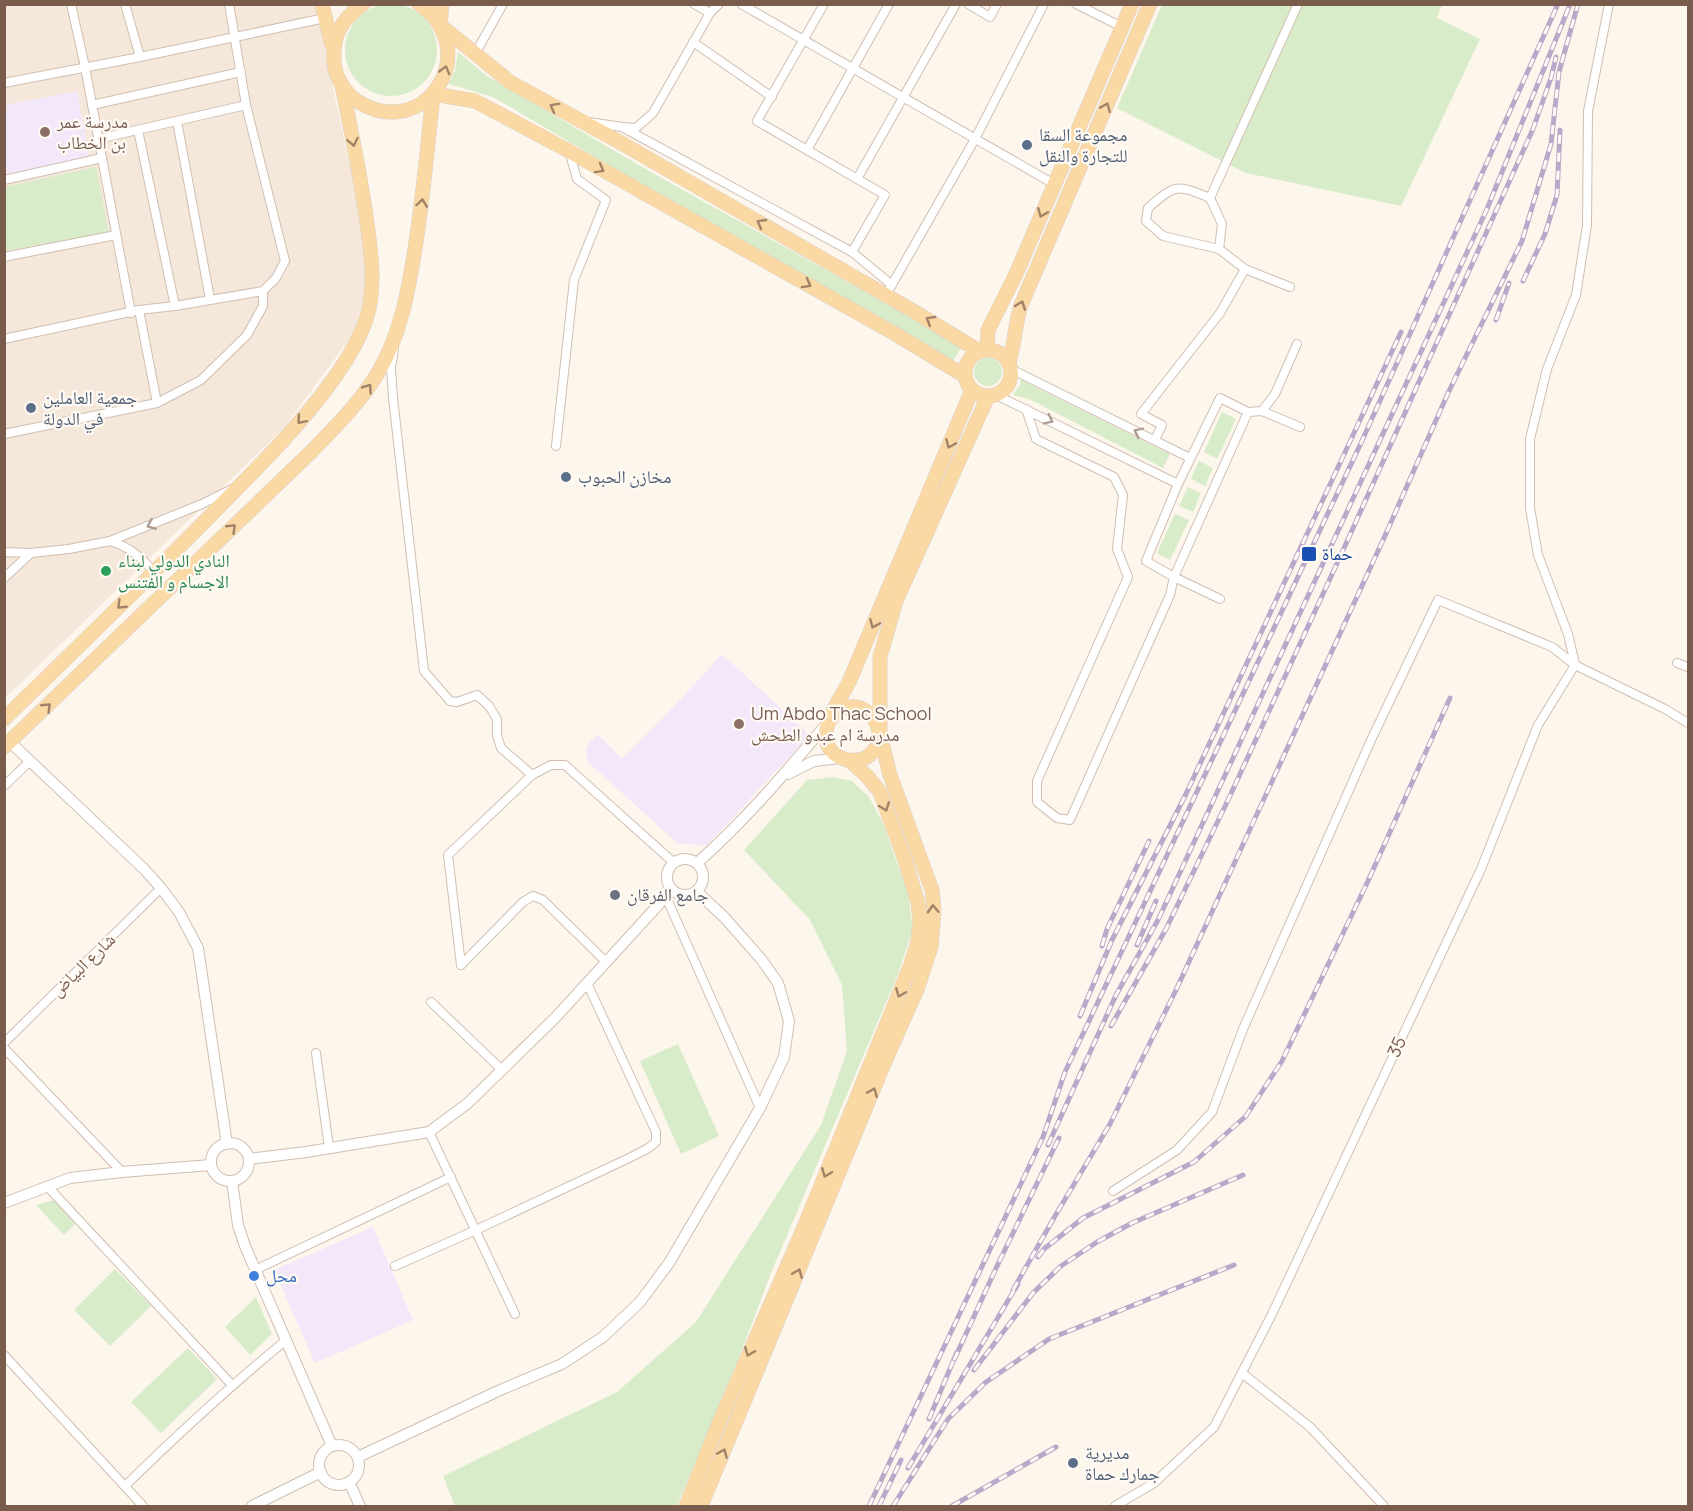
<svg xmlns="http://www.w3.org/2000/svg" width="1693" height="1511" font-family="Manrope,'Noto Naskh Arabic',sans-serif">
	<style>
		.residential { fill: #f5e8da }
		.education { fill: #f3e8fa }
		.green { fill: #d8ecc9 }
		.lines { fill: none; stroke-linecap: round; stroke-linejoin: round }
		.minor-casing { stroke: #d1beb0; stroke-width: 10 }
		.tertiary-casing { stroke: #d1beb0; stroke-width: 12 }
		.primary-casing { stroke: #dad1cd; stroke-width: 15 }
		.minor { stroke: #fff; stroke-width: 8 }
		.tertiary { stroke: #fff; stroke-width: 10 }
		.primary { stroke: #fbd9a5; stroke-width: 14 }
		.rail-casing { stroke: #b9a8c9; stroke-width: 5 }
		.rail { stroke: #fffaf3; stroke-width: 3; stroke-dasharray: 9; stroke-linecap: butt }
		.oneway { stroke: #a18267 }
		.oneway2 { stroke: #af9d94 }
		.education-dot { fill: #8d6e63; stroke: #fffaf3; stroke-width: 2 }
		.service-dot { fill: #5c6f8a; stroke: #fffaf3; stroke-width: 2 }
		.transit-dot { fill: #1a4fb4; stroke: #fffaf3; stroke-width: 2 }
		.leisure-dot { fill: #2e9e5b; stroke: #fffaf3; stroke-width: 2 }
		.worship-dot { fill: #6b7280; stroke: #fffaf3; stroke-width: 2 }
		.shop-dot { fill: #3f7fe0; stroke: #fffaf3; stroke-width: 2 }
		.labels { text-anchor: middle; stroke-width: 4.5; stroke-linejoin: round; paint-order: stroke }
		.education-label { font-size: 18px; fill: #785e54; stroke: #fffaf3; text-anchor: start }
		.service-label { font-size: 18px; fill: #4e5e75; stroke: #fffaf3; text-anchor: start }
		.transit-label { font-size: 18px; fill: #164399; stroke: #fffaf3; text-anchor: start }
		.leisure-label { font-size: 18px; fill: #27864d; stroke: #fffaf3; text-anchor: start }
		.worship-label { font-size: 18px; fill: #5b616d; stroke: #fffaf3; text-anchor: start }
		.street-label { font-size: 18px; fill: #7a5c4d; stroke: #fffaf3 }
		.shop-label { font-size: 18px; fill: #366cbe; stroke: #fffaf3; text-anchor: start }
	</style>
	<rect width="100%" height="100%" fill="#fdf6ec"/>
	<path class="residential" d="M5 5H315L355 189 371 285 351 337 282 430 5 698Z"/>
	<g class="education">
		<path d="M77 91 90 159 5 176V105Z"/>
		<path d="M722 654 810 735 707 845 678 844 588 762 586 750 589 743 597 734 622 759 668 713Z"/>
		<path d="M373 1227 413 1320 315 1363 274 1270Z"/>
	</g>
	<g class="green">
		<circle cx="391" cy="50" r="46"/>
		<path d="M1162 5H1442L1437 18 1480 39 1401 206 1246 173 1117 108Z"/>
		<path d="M458 52 487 76 649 171 962 346 953 361 641 184 493 97 449 84 455 70Z"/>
		<path d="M96 167 109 233 5 251V187Z"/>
		<circle cx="988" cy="372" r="14"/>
		<path d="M1021 376 1037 388 1170 454 1163 468 1031 400 1013 395 1020 385Z"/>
		<path d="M1222 412 1236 419 1217 459 1204 452Z"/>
		<path d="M1199 461 1213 468 1205 486 1191 479Z"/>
		<path d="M1188 487 1201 493 1193 512 1179 506Z"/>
		<path d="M1175 514 1189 520 1170 560 1157 553Z"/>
		<path d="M833 777 852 781 869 797 883 823 908 894 913 929 898 974 771 1273 738 1360 677 1506H455L443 1476 617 1392 696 1322 821 1125 847 1051 842 985 810 920 744 850 807 780Z"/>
		<path d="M678 1044 719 1136 681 1154 640 1061Z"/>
		<path d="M54 1200 75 1224 64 1235 36 1205Z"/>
		<path d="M115 1269 151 1306 110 1346 74 1310Z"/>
		<path d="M256 1297 272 1334 250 1355 225 1327Z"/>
		<path d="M188 1348 217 1379 161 1433 131 1402Z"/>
	</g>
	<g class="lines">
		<defs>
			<g id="minor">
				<path d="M71 4 85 67 131 313"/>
				<path d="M125 4 140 57"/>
				<path d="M694 4 710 13"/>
				<path d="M741 4 1054 184"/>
				<path d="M824 4 757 121 885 195 852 252"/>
				<path d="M968 4 990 17 997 4"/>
				<path d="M1076 4 1122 27"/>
				<path d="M693 42 772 97"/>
				<path d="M475 54 503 4"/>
				<path d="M4 83 140 57 325 18"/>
				<path d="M92 105 241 72"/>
				<path d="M177 121 210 299"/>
				<path d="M589 122 622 127 636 128 653 113 710 13 719 4"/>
				<path d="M622 127 852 252 892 285"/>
				<path d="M138 130 175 306"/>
				<path d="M98 139 246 105"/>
				<path d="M807 150 889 4"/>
				<path d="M857 179 956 4"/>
				<path d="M4 180 102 158"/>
				<path d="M1210 198 1222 224 1219 249"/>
				<path d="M4 257 116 235"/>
				<path d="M1290 287 1245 269 1219 249 1163 236 1146 221 1148 208C1176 184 1176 184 1210 198L1298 4"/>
				<path d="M886 295 975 139 1044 4"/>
				<path d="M139 310 157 403"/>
				<path d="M4 339 139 310 175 306 263 291 276 278 285 261 246 105 229 4"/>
				<path d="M394 349 391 368 393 398 424 671 450 701 457 702 477 695 489 706 497 719V735L501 748 532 775"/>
				<path d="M1011 369 1190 458"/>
				<path d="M996 395 1178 484"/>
				<path d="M1220 398 1248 412 1174 577 1146 561 1178 484Z"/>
				<path d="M1026 409 1036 439 1114 477 1123 495 1117 549 1128 577 1037 781V802L1057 818 1070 820 1170 595 1174 577 1220 599"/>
				<path d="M1262 411 1275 394 1297 344"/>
				<path d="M1248 412 1262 411 1300 427"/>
				<path d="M4 434 157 403 201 380 247 335 263 306V291"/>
				<path d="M1155 440 1162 425 1141 414 1220 313 1245 269"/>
				<path d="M556 446 574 280 606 200 577 179 569 151"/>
				<path d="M110 541C129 547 143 557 154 573"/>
				<path d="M4 552 31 553 69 549 110 541 202 504 232 489"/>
				<path d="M4 578 31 553"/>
				<path d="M1677 663 1688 667"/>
				<path d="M1575 664 1568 634 1538 555 1530 508V439L1547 369 1576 295 1587 225 1588 111 1609 4"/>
				<path d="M4 786 30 761"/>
				<path d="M666 897 760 1108"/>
				<path d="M461 965 448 855 532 775 551 765H565L673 862"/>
				<path d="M461 965 523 902 533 896 543 900 606 962"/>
				<path d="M431 1002 501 1069"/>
				<path d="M4 1043 161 888"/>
				<path d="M4 1048 122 1172"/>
				<path d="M316 1053 329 1148"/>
				<path d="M429 1132 515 1314"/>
				<path d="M48 1187 232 1385"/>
				<path d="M1113 1191 1177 1150 1212 1112 1243 1029 1372 738 1438 600 1552 647 1575 665"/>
				<path d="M395 1266 476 1230 627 1159 647 1149 656 1142V1132L587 983"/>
				<path d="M255 1270 451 1177"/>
				<path d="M4 1355 143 1506"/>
				<path d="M1242 1373 1310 1427 1384 1506"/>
				<path d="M125 1486C176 1436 229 1387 285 1341"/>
				<path d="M1115 1506 1154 1483 1214 1427 1272 1314 1481 869 1538 725 1575 665 1665 709 1688 723"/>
			</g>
			<g id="tertiary">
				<path d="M10 742 144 869 161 888 179 912 198 948 227 1144"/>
				<path d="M788 774 814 761 840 758"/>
				<circle cx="685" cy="877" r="18"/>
				<path d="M697 863C745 821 787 771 828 722"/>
				<circle cx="230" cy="1162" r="19"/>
				<path d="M249 1159 306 1152 429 1132 468 1103 555 1018 672 890"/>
				<path d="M232 1181 238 1225 245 1246 332 1446"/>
				<path d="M4 1203 70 1178 122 1172 211 1165"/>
				<circle cx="339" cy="1465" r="20"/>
				<path d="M358 1457 498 1391 562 1364 603 1337 640 1302 669 1263 760 1108 784 1057 789 1021 778 983 761 959 724 917 696 891"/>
				<path d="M349 1482 360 1506"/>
				<path d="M252 1506 321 1472"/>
			</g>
			<g id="primary">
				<path d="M322 4 332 46"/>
				<path d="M363 4C341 20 332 36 334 62 335 77 345 93 357 101 424 144 486 51 419 4"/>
				<path d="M442 4 440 25 510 82 616 140 915 312 979 351"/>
				<path d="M987 349 988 330 1016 274 1132 4"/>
				<circle cx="988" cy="373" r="23"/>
				<path d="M1009 362C1015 343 1015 324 1021 305L1150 4"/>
				<path d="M4 719C73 652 141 586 208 518 251 474 296 431 332 381 348 359 363 335 369 309 375 279 371 252 367 223 361 177 351 131 342 85"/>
				<path d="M828 722C831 719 834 714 838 712 859 695 887 722 877 745 866 772 823 761 826 733 827 717 842 696 849 682L972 390"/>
				<path d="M4 747 311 452C335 427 361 402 379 371 401 333 408 292 415 249 423 197 428 146 433 94L475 101 569 151 892 332 965 376"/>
				<path d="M686 1506 718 1425 805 1225 911 964 918 941 920 919 918 903 905 860 880 792 867 776 850 761"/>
				<path d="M701 1506 883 1066 918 987 931 947 934 909 932 890 890 775 880 735V657L896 601 988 396"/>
			</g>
		</defs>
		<use href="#minor" class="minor-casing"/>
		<use href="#tertiary" class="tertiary-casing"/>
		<use href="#primary" class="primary-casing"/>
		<use href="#minor" class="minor"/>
		<use href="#tertiary" class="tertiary"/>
		<use href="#primary" class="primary"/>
		<defs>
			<g id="rail">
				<path d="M1523 281 1545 234 1557 195 1560 130"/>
				<path d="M1496 320 1509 283"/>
				<path d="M1137 945 1156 901"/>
				<path d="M1102 946 1107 929 1149 841"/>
				<path d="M1080 1016 1112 940 1185 796 1401 332"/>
				<path d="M1111 1026 1166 929 1229 798 1340 557 1533 129 1551 78 1556 57"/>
				<path d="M1048 1145 1116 995 1158 920 1487 209 1569 7"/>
				<path d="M1038 1257 1044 1249 1083 1218 1194 1162 1246 1116 1282 1061 1368 881 1450 698"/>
				<path d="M1013 1290 1055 1216 1110 1124 1176 990 1384 538 1449 391 1522 241 1551 144 1559 72 1578 4"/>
				<path d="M954 1360 998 1264 1059 1138"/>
				<path d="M974 1370 1033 1293 1061 1266 1097 1242 1132 1223 1243 1175"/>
				<path d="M929 1419 957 1352"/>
				<path d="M908 1468 1018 1284"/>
				<path d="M869 1506 1043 1137 1065 1072 1361 443 1558 4"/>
				<path d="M879 1506 901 1460"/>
				<path d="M893 1506 948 1419 986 1382 1049 1339 1234 1265"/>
				<path d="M952 1506 1056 1447"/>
			</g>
		</defs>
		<use href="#rail" class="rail-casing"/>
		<use href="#rail" class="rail"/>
	</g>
	<defs><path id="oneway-chevron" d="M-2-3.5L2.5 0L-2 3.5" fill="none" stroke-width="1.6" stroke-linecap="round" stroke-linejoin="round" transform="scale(1.5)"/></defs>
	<g class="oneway">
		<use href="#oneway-chevron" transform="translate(445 70) rotate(-75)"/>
		<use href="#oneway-chevron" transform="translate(554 107) rotate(-151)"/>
		<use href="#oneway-chevron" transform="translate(1106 107) rotate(-67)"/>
		<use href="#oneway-chevron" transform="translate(353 142) rotate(79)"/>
		<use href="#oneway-chevron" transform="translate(600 169) rotate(29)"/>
		<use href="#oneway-chevron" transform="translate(422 203) rotate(-82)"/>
		<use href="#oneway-chevron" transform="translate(1042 213) rotate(113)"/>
		<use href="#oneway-chevron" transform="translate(761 223) rotate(-150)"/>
		<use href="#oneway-chevron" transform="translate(807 284) rotate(29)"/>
		<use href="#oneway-chevron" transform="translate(1021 305) rotate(-70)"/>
		<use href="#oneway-chevron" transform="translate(930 320) rotate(-149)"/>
		<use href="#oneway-chevron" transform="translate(368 388) rotate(-55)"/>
		<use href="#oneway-chevron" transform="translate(301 420) rotate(130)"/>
		<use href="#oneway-chevron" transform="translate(950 444) rotate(113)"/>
		<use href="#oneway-chevron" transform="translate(232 528) rotate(-44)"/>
		<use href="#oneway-chevron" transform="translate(121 605) rotate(136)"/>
		<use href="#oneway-chevron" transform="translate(874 624) rotate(113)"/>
		<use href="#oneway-chevron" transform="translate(47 707) rotate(-44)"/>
		<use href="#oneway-chevron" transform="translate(885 807) rotate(69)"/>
		<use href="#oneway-chevron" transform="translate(933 909) rotate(-93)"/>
		<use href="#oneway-chevron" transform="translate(900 993) rotate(112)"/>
		<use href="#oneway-chevron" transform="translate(873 1092) rotate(-68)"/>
		<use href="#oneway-chevron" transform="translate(826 1173) rotate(112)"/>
		<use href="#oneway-chevron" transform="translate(798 1273) rotate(-67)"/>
		<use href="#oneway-chevron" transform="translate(749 1352) rotate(113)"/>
		<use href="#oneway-chevron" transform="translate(723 1453) rotate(-67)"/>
	</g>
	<g class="oneway2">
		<use href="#oneway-chevron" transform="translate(1049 420) rotate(26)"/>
		<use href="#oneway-chevron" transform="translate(1138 432) rotate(-154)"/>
		<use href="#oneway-chevron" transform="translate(151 525) rotate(158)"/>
	</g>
	<g class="education-dot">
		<circle cx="45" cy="132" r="6"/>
		<circle cx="739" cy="724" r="6"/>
	</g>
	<g class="service-dot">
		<circle cx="1027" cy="145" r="6"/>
		<circle cx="31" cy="408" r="6"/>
		<circle cx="566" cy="477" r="6"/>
		<circle cx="1073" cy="1463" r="6"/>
	</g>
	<rect class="transit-dot" x="1301" y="546" width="16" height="16" rx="3"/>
	<circle class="leisure-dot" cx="106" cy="571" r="6"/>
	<circle class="worship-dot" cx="615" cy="895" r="6"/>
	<circle class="shop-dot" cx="254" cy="1276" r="6"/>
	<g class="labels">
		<g class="education-label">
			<text x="57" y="128">مدرسة عمر<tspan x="57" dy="21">بن الخطاب</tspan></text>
			<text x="751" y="720">Um Abdo Thac School<tspan x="751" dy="21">مدرسة ام عبدو الطحش</tspan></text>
		</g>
		<g class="service-label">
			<text x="1039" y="141">مجموعة السقا<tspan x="1039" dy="21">للتجارة والنقل</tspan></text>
			<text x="43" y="404">جمعية العاملين<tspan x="43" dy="21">في الدولة</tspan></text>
			<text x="578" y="483">مخازن الحبوب</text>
			<text x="1085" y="1459">مديرية<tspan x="1085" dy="21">جمارك حماة</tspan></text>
		</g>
		<g class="transit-label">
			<text x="1322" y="560">حماة</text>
		</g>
		<g class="leisure-label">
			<text x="118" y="567">النادي الدولي لبناء<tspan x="118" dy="21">الاجسام و الفتنس</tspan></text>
		</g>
		<g class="worship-label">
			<text x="627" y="901">جامع الفرقان</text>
		</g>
		<g class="street-label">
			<text transform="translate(83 965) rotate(-44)" y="6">شارع البياض</text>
			<text transform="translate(1397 1047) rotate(-65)" y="6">35</text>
		</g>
		<g class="shop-label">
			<text x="266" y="1282">محل</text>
		</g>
	</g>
	<rect width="1693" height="1511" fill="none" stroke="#7a5c4d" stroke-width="12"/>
</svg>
